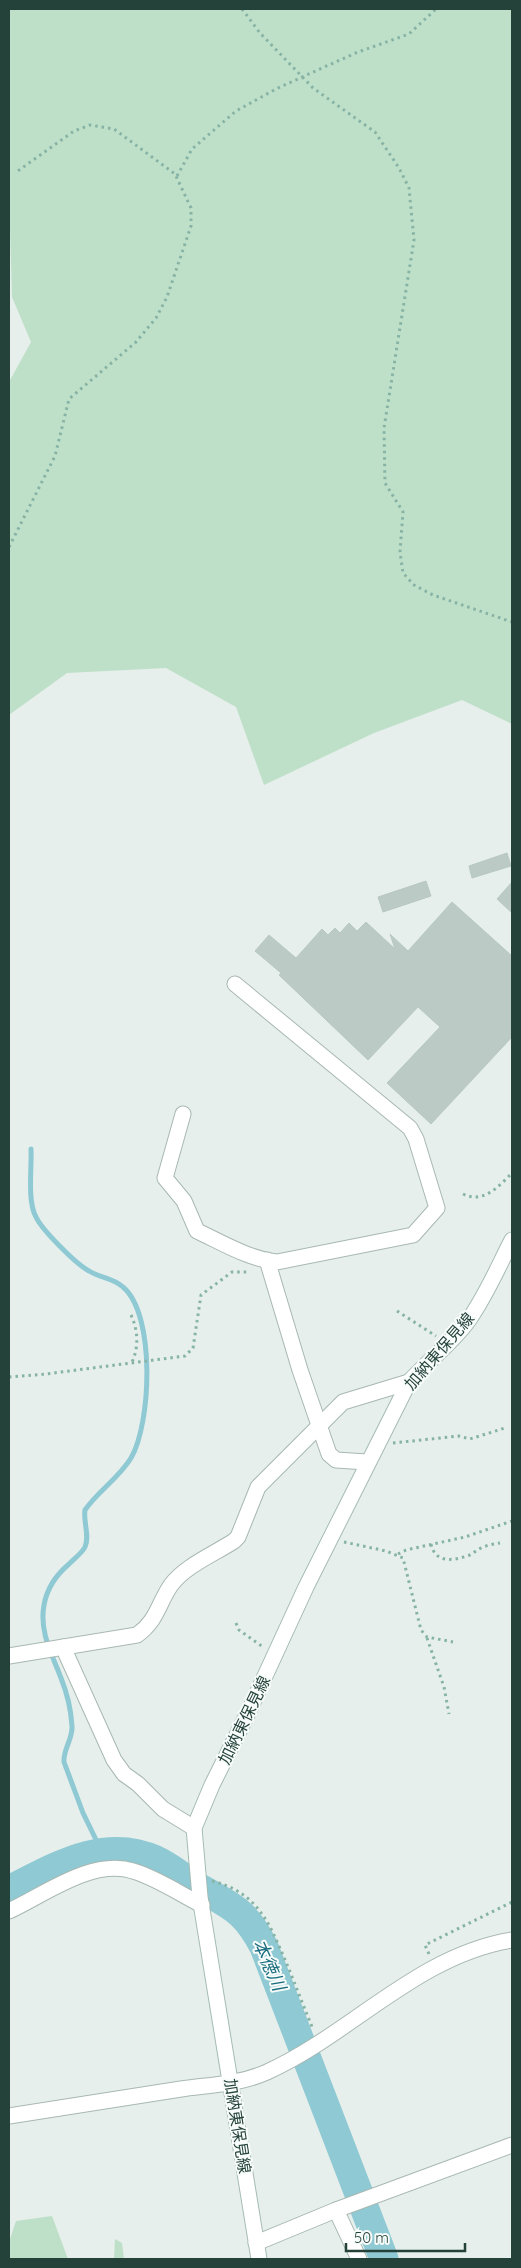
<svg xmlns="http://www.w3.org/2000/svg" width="521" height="2268" font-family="Quicksand,'Noto Sans JP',sans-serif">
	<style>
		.green { fill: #bfe0c8 }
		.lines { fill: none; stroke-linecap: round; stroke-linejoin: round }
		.stream { stroke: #8ec9d4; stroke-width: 5 }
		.river { stroke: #8ec9d4; stroke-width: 29 }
		.building { fill: #bbcac4; stroke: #b8c9c2 }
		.minor-casing { stroke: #a8b8b2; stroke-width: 17 }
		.tertiary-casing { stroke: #a8b8b2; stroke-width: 17 }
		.secondary-casing { stroke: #a4bbb3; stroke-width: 17 }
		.path { stroke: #86b3a5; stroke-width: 3; stroke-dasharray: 2.5 4; stroke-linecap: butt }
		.minor { stroke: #fff; stroke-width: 15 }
		.tertiary { stroke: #fff; stroke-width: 15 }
		.secondary { stroke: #fff; stroke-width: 15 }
		.labels { text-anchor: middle; stroke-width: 4; stroke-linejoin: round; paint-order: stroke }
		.street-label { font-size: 16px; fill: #24423a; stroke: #f7fbf9 }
		.water-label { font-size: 18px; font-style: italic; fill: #1c6f80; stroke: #f7fbf9 }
	</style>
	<rect width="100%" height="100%" fill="#e6efeb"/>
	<g class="green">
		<path d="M9 9H512V724L462 700 374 733 264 785 236 707 166 668 67 673 9 715V382L31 342 12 297 9 193Z"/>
		<path d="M52 2216 68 2259H9V2242L16 2221Z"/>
		<path d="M115 2239 122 2243 124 2259H114Z"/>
	</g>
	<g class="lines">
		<path class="stream" d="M31 1149C32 1168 27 1201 36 1217 42 1230 76 1264 89 1271 100 1278 113 1278 123 1287 156 1315 151 1424 131 1458 119 1478 98 1491 85 1510 83 1522 90 1536 85 1547 82 1553 74 1559 69 1564 56 1575 47 1588 44 1605 39 1632 52 1654 61 1678 67 1693 71 1710 72 1726 73 1739 63 1749 64 1762L83 1813 102 1852"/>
		<path class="river" d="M9 1890C55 1867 104 1836 156 1860 170 1866 182 1877 195 1885 230 1906 244 1908 264 1947L384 2259"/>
	</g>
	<g class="building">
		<path d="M507 853 511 866 472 878 469 866Z"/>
		<path d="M426 881 431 896 383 912 378 897Z"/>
		<path d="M512 882V913L497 899Z"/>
		<path d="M452 902 512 956V1037L431 1124 387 1083 440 1027 418 1007 368 1060 279 975 281 973 255 951 269 935 296 958 322 929 328 935 335 928 340 933 349 923 357 931 366 922 395 949 390 934 408 951Z"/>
	</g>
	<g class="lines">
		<defs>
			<g id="minor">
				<path d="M183 1114 165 1178 184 1201 197 1231C223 1243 249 1259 277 1262L413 1235 437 1208 416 1139 410 1128 235 984"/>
				<path d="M267 1260 300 1370 329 1454 336 1460 367 1462"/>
				<path d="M63 1647 114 1760 124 1774 138 1784 163 1809 194 1828"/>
				<path d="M9 1656 137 1635C157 1621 158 1604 171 1585 185 1566 214 1554 234 1541L238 1537 258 1487 343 1402 409 1382"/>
				<path d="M9 1911C44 1895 92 1858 133 1871 157 1878 180 1894 202 1905"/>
				<path d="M336 2210 359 2259"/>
				<path d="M256 2243 336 2210 512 2145"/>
			</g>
			<path id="tertiary" d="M9 2116C66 2107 124 2098 181 2089 209 2085 241 2084 267 2072 351 2034 418 1955 512 1940"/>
			<path id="secondary" d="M259 2259 200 1897 194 1828 212 1785 248 1713 306 1587 409 1382C428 1361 451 1344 468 1321 486 1296 498 1267 512 1240"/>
		</defs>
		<use href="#minor" class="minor-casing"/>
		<use href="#tertiary" class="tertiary-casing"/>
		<use href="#secondary" class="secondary-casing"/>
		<g class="path">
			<path d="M242 9 260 33 313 88 375 132 399 168 409 188 414 240 384 428 385 483 403 512 400 552 403 573 414 585 433 595 512 622"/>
			<path d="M177 176 192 149 236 111 276 89 302 77 358 52 409 34 436 9"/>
			<path d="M9 547 55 456 69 399 136 342 156 318 167 297 191 226V208L175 174 114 129 90 125 74 131 15 173"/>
			<path d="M463 1194C484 1204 499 1186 512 1173"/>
			<path d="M397 1311 436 1336"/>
			<path d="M131 1315C138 1330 139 1347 132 1362"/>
			<path d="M9 1377 46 1374 185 1356 193 1348 201 1295 232 1272H247"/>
			<path d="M393 1443 459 1436 470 1439 505 1428"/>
			<path d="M344 1542 386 1551 403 1558 421 1630 427 1637 453 1642"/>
			<path d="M431 1544C435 1563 452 1561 467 1556 472 1555 476 1550 481 1548 487 1545 494 1544 500 1543"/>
			<path d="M398 1554 406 1550 465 1537 512 1521"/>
			<path d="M236 1623 239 1630 263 1647"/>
			<path d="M427 1638 444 1687 449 1714"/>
			<path d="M212 1881C248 1890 264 1911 278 1944 291 1972 301 2001 313 2029"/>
			<path d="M429 1954 425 1945 512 1902"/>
		</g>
		<use href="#minor" class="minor"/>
		<use href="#tertiary" class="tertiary"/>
		<use href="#secondary" class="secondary"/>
	</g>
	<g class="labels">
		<g class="street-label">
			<text transform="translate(439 1351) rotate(-49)" y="6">加納東保見線</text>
			<text transform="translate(244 1720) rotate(-64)" y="6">加納東保見線</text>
			<text transform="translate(238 2126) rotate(81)" y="6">加納東保見線</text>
		</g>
		<g class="water-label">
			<text transform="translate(269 1965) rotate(66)" y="6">本徳川</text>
		</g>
	</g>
	<rect width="521" height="2268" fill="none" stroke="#24423a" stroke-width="20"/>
	<path d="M346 2243v8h119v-8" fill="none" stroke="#24423a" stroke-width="2.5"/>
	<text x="354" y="2243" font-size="15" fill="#24423a" stroke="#f7fbf9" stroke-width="4" paint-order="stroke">50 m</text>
</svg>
